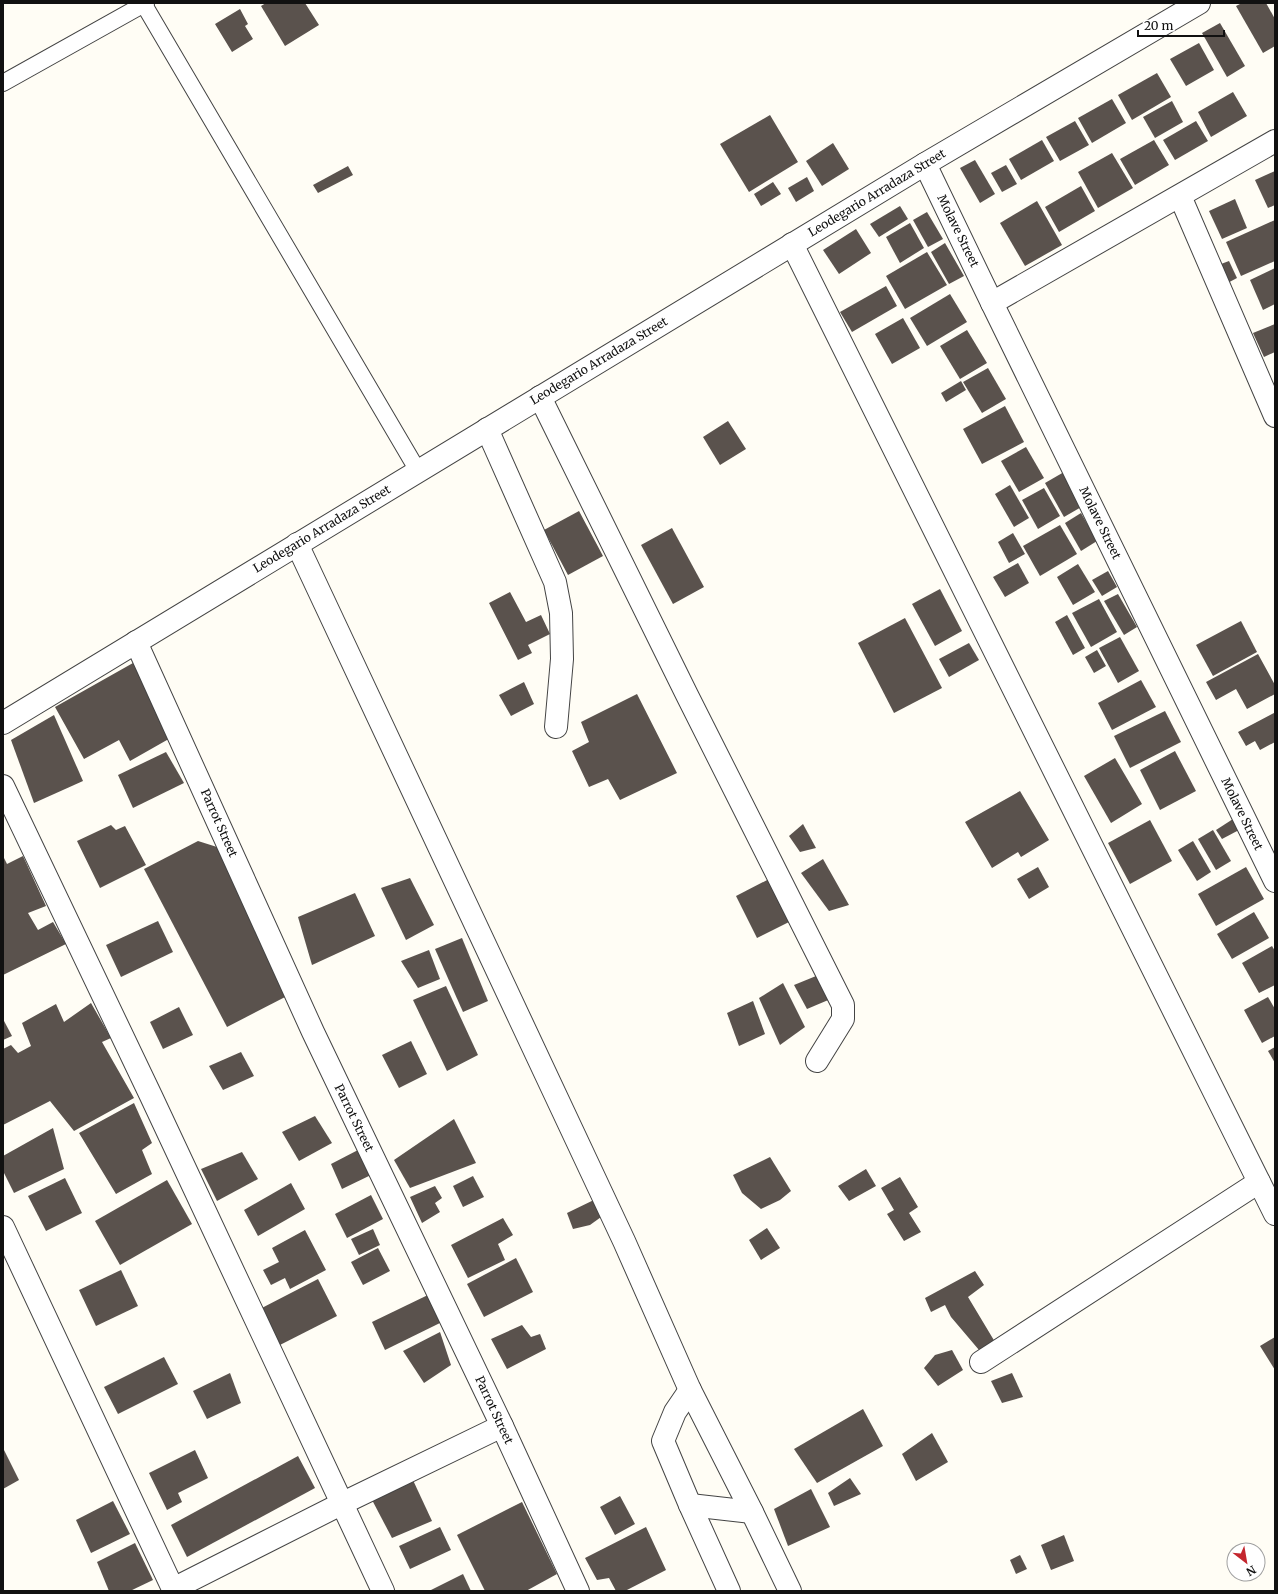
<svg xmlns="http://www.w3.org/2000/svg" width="1278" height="1594" font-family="Merriweather,serif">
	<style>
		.building { fill: #5a524d }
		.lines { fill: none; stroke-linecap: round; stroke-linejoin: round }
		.service-casing { stroke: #444; stroke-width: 18 }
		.minor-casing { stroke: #444; stroke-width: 24 }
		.tertiary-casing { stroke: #444; stroke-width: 24 }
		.service { stroke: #fff; stroke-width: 16 }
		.minor { stroke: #fff; stroke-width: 22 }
		.tertiary { stroke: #fff; stroke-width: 22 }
		.labels { text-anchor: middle; stroke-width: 4; stroke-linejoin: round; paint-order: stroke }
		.street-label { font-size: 12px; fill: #111; stroke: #fff }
	</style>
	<rect width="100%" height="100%" fill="#fffdf5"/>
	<g class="building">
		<path d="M266 3H305L319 25 285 46 261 6Z"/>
		<path d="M1242 3H1266L1275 19V46L1263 53 1236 6Z"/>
		<path d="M240 9 248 24 245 26 253 39 232 52 215 24Z"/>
		<path d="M1220 23 1245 66 1227 77 1202 33Z"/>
		<path d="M1199 43 1214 70 1186 86 1170 59Z"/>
		<path d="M1157 73 1171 97 1132 120 1118 95Z"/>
		<path d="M1233 92 1247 116 1211 137 1198 112Z"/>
		<path d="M1112 99 1126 123 1092 143 1078 118Z"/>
		<path d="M1172 101 1183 122 1155 138 1143 117Z"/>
		<path d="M770 115 798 162 749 192 720 144Z"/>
		<path d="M1075 121 1089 145 1060 161 1046 137Z"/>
		<path d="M1196 121 1208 141 1175 160 1163 140Z"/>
		<path d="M1042 140 1054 161 1021 180 1009 159Z"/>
		<path d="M1154 140 1169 165 1135 185 1120 159Z"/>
		<path d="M833 143 849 169 822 186 806 161Z"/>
		<path d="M1112 153 1133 188 1098 208 1078 172Z"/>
		<path d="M975 160 995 194 980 203 960 168Z"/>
		<path d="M1006 165 1017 184 1002 192 991 173Z"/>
		<path d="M348 166 353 175 318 193 313 185Z"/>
		<path d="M1275 171V205L1268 208 1255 180Z"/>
		<path d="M807 177 814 191 796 202 788 188Z"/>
		<path d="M773 182 781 194 761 206 754 194Z"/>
		<path d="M1081 186 1095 211 1059 232 1045 207Z"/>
		<path d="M1235 199 1247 228 1222 239 1209 211Z"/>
		<path d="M1037 201 1062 245 1025 266 1000 223Z"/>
		<path d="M900 206 908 219 879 237 870 224Z"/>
		<path d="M927 212 943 239 928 247 913 220Z"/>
		<path d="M1275 220V261L1241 276 1226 242Z"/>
		<path d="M910 223 924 248 900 263 886 237Z"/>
		<path d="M856 229 871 253 839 274 823 250Z"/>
		<path d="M945 243 964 276 949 284 931 252Z"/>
		<path d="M927 252 947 285 905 309 886 276Z"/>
		<path d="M1229 261 1237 278 1222 286 1213 267Z"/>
		<path d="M1275 268V304L1263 310 1250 280Z"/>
		<path d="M886 286 897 306 852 332 840 312Z"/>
		<path d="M950 294 967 322 927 346 910 318Z"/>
		<path d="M903 318 920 348 892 364 875 334Z"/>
		<path d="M1275 324V352L1264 357 1253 333Z"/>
		<path d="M967 330 987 363 960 379 940 346Z"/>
		<path d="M988 368 1006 399 982 413 963 382Z"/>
		<path d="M961 381 966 390 946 402 941 393Z"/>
		<path d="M1005 406 1024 442 982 464 963 429Z"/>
		<path d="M728 421 746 449 720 465 703 437Z"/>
		<path d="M1026 447 1044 478 1019 492 1001 461Z"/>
		<path d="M1064 472 1083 506 1064 517 1045 483Z"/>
		<path d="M1010 485 1029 518 1014 527 995 494Z"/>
		<path d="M1044 488 1060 516 1038 529 1022 500Z"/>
		<path d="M579 511 603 556 568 575 544 530Z"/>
		<path d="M1081 513 1097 541 1081 551 1065 523Z"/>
		<path d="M1060 525 1077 554 1040 576 1023 546Z"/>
		<path d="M672 528 704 587 673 604 641 545Z"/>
		<path d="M1013 533 1025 554 1009 563 998 542Z"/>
		<path d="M1018 563 1029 583 1005 597 993 577Z"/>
		<path d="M1078 564 1095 592 1073 605 1057 577Z"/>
		<path d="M1108 571 1117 587 1102 596 1092 580Z"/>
		<path d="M940 589 962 631 935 646 912 604Z"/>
		<path d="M510 592 526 622 541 615 550 634 528 645 532 653 518 660 489 603Z"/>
		<path d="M1118 594 1137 627 1124 635 1104 601Z"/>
		<path d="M1099 599 1117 632 1091 647 1072 613Z"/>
		<path d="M1067 615 1085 648 1073 655 1055 622Z"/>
		<path d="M905 618 942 688 894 713 858 643Z"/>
		<path d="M1241 621 1257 652 1213 676 1196 645Z"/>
		<path d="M1120 637 1139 671 1118 683 1099 648Z"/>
		<path d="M969 643 979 660 949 677 939 659Z"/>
		<path d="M1097 650 1106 666 1094 673 1085 657Z"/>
		<path d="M1258 654 1275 685V694L1247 709 1236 689 1216 700 1206 682Z"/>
		<path d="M133 663 174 736 130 761 119 740 84 759 55 707Z"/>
		<path d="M1141 680 1156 707 1112 730 1098 703Z"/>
		<path d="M524 682 534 704 511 716 499 695Z"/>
		<path d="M637 694 677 773 620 800 608 779 589 787 572 751 589 742 581 722Z"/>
		<path d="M1165 711 1181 742 1130 768 1114 736Z"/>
		<path d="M1274 713 1275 742 1260 750 1255 741 1246 746 1238 732Z"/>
		<path d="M54 715 83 781 34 803 11 740Z"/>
		<path d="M1175 751 1196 791 1160 810 1140 770Z"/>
		<path d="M166 752 184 783 133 808 118 775Z"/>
		<path d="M1115 758 1142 804 1111 823 1084 776Z"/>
		<path d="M1020 791 1049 840 1021 857 1018 852 992 868 965 822Z"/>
		<path d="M1233 819 1239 830 1222 839 1216 830Z"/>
		<path d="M1150 820 1172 861 1130 884 1108 843Z"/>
		<path d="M803 824 816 848 800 852 789 836Z"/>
		<path d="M111 825 116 830 125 826 146 865 100 888 77 841Z"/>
		<path d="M1213 830 1231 861 1216 870 1198 839Z"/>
		<path d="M198 841 217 847 287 996 227 1027 144 869Z"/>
		<path d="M1193 841 1211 872 1197 881 1178 850Z"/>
		<path d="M3 856 7 864 23 856 46 906 28 913 38 930 53 922 66 944 3 975Z"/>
		<path d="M823 859 849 905 829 911 801 873Z"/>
		<path d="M1038 867 1049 887 1029 899 1017 879Z"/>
		<path d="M1246 867 1264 899 1216 926 1198 894Z"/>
		<path d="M410 878 434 925 406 940 381 888Z"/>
		<path d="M771 878 793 920 757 938 736 896Z"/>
		<path d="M355 893 375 936 312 965 298 917Z"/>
		<path d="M1254 912 1269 938 1232 959 1217 934Z"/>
		<path d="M158 921 173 952 121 977 106 945Z"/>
		<path d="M462 938 488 1001 463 1012 435 949Z"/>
		<path d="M1272 946 1275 951V985L1259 993 1242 963Z"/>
		<path d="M429 950 440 979 418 988 401 961Z"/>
		<path d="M821 974 833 998 807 1009 794 985Z"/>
		<path d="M783 983 805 1027 780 1045 759 998Z"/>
		<path d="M446 986 478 1055 447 1071 413 1000Z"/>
		<path d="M1268 997 1275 1009V1036L1262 1043 1244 1010Z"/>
		<path d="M753 1001 765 1034 739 1046 727 1013Z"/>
		<path d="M91 1003 111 1038 102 1042 134 1098 74 1131 50 1101 3 1125V1049L11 1045 18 1053 31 1046 22 1023 56 1004 64 1022Z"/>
		<path d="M179 1007 193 1035 163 1049 150 1022Z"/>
		<path d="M3 1019 12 1036 3 1040Z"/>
		<path d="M411 1041 427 1074 399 1088 382 1055Z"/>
		<path d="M1275 1047V1063L1268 1051Z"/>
		<path d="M241 1052 254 1076 223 1090 209 1066Z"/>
		<path d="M134 1103 152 1143 142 1150 152 1174 116 1194 79 1133Z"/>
		<path d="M315 1116 332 1143 299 1161 282 1132Z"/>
		<path d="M454 1119 476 1163 410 1188 394 1160Z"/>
		<path d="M53 1128 64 1169 14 1193 3 1171V1156Z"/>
		<path d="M360 1149 373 1174 342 1189 331 1164Z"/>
		<path d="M242 1152 258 1179 217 1201 201 1169Z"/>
		<path d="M770 1157 791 1191 780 1200 761 1209 742 1193 733 1175Z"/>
		<path d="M866 1169 876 1186 849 1201 838 1186Z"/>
		<path d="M473 1176 484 1197 463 1207 453 1186Z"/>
		<path d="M900 1177 918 1207 909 1213 921 1232 904 1241 887 1214 894 1210 881 1188Z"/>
		<path d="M65 1178 82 1213 46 1231 28 1196Z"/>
		<path d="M167 1180 192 1224 120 1265 95 1221Z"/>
		<path d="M291 1183 305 1209 258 1236 244 1210Z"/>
		<path d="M435 1186 442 1198 435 1203 440 1212 422 1223 410 1197Z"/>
		<path d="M371 1195 383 1219 347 1238 335 1214Z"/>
		<path d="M600 1197 608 1212 590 1225 573 1229 567 1213Z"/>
		<path d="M503 1218 513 1235 498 1244 505 1260 468 1278 451 1245Z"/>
		<path d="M767 1228 780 1248 761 1260 749 1240Z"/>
		<path d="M373 1229 380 1245 359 1255 351 1239Z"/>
		<path d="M305 1230 326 1270 290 1289 285 1278 271 1285 263 1270 279 1262 272 1248Z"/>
		<path d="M378 1248 390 1271 363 1285 351 1262Z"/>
		<path d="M516 1258 533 1292 484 1317 467 1284Z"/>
		<path d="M121 1270 138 1306 96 1326 79 1290Z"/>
		<path d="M975 1271 984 1285 968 1297 995 1342 979 1350 951 1317 945 1305 931 1312 925 1298Z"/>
		<path d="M318 1279 337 1316 274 1348 256 1311Z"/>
		<path d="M430 1294 442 1322 385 1350 372 1322Z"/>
		<path d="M522 1325 531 1337 540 1334 546 1349 507 1369 491 1339Z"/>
		<path d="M440 1332 451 1365 424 1383 403 1351Z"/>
		<path d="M1275 1337V1370L1260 1346Z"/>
		<path d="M952 1350 963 1370 938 1386 924 1368 935 1355Z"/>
		<path d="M164 1357 178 1384 118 1414 104 1387Z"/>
		<path d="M230 1373 241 1403 207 1419 193 1391Z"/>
		<path d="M1012 1373 1023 1397 1002 1403 991 1381Z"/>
		<path d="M863 1409 883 1446 817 1483 794 1449Z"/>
		<path d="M932 1433 948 1462 916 1481 902 1454Z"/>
		<path d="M3 1448 19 1480 3 1489Z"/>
		<path d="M195 1450 208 1478 178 1493 182 1502 167 1510 149 1473Z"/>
		<path d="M298 1456 315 1488 187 1557 171 1525Z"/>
		<path d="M412 1478 432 1521 392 1538 371 1498Z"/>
		<path d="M850 1478 861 1494 834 1506 828 1493Z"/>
		<path d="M811 1489 830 1527 788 1546 774 1509Z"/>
		<path d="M620 1496 635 1524 615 1535 600 1507Z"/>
		<path d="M113 1501 130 1534 91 1553 76 1520Z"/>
		<path d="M522 1502 557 1574 526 1591H485L457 1535Z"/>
		<path d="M440 1527 451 1550 410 1569 399 1546Z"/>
		<path d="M646 1527 666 1570 625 1591H616L609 1578 597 1580 585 1558Z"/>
		<path d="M1064 1535 1074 1561 1051 1570 1041 1545Z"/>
		<path d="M135 1543 153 1580 130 1591H109L97 1562Z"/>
		<path d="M1020 1555 1027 1569 1016 1574 1010 1560Z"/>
		<path d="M463 1574 471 1591H429Z"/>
	</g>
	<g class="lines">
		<defs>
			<g id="service">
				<path d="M143 3 418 471"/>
				<path d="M3 83 146 3"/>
			</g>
			<g id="minor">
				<path d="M925 164 992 303 1275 881"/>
				<path d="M1180 196 1275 416"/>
				<path d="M792 244 1275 1214"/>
				<path d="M992 303 1275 141"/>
				<path d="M540 397 687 695 843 1005V1019L817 1061"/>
				<path d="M487 429 555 582 561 613 562 659 556 727"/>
				<path d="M297 544 624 1241 690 1390 752 1512 790 1591"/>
				<path d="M136 642 313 1032 502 1426 578 1591"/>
				<path d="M3 786 151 1096 383 1591"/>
				<path d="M3 1227 174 1591"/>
				<path d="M981 1362 1259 1182"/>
				<path d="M690 1390 675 1412 663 1441 690 1505 729 1591"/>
				<path d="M690 1505 752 1512"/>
				<path d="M173 1589 341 1504 502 1426"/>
			</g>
			<path id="tertiary" d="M3 723 925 164 1199 3"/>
		</defs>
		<use href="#service" class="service-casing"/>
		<use href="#minor" class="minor-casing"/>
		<use href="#tertiary" class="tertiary-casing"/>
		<use href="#service" class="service"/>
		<use href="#minor" class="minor"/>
		<use href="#tertiary" class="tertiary"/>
	</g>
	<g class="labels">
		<g class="street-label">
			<text transform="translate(877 193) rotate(-31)" y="4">Leodegario Arradaza Street</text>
			<text transform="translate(958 231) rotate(64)" y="4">Molave Street</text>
			<text transform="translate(599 361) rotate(-31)" y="4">Leodegario Arradaza Street</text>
			<text transform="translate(1100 523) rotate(64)" y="4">Molave Street</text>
			<text transform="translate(322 529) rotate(-31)" y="4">Leodegario Arradaza Street</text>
			<text transform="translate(1242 814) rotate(64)" y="4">Molave Street</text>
			<text transform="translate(219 823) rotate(66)" y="4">Parrot Street</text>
			<text transform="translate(354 1118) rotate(64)" y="4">Parrot Street</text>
			<text transform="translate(494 1410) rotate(65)" y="4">Parrot Street</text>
		</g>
	</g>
	<rect width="1278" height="1594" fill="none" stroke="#111111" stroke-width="8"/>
	<g transform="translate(1246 1562) rotate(149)"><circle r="19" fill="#ffffff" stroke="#a0a0a0"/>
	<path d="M0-3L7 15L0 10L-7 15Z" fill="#c4262e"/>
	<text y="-6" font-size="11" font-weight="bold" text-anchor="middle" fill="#111111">N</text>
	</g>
	<path d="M1138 30v6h86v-6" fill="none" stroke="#111111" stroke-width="2"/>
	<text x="1144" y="30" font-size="12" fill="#111111" stroke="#ffffff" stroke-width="3" paint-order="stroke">20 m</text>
</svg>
